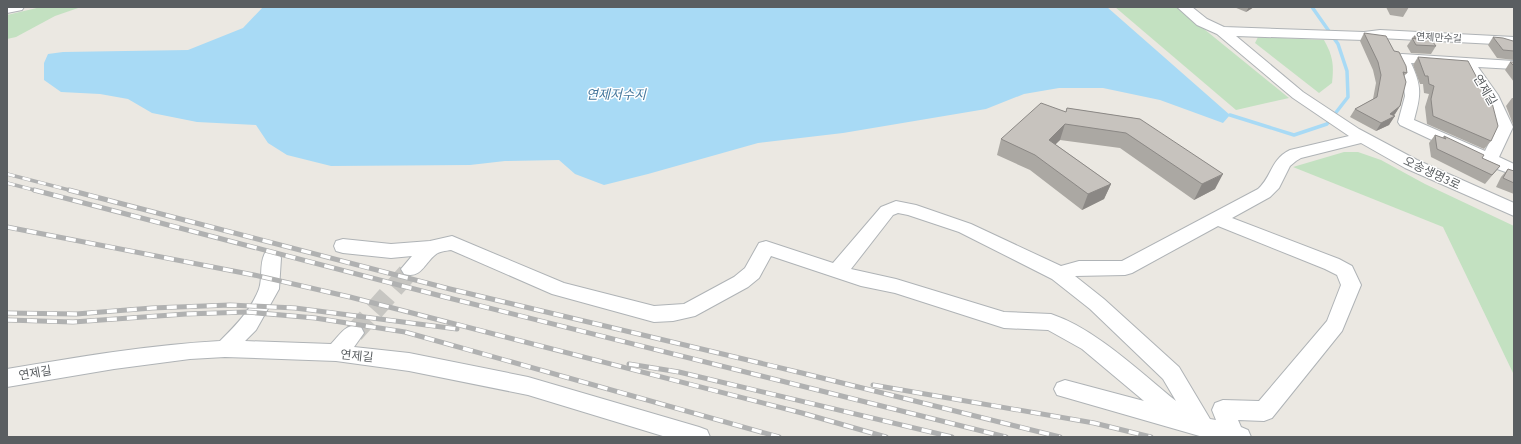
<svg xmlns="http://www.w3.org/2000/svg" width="1521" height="444" font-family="'Source Sans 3','Noto Sans KR',sans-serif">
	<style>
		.green { fill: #c3e1c1 }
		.water { fill: #a8daf5 }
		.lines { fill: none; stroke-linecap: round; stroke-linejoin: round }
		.stream { stroke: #a8daf5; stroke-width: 3.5 }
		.minor-tunnel { stroke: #c7c6c2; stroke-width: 20; stroke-dasharray: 20 10; stroke-linecap: butt }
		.minor-casing { stroke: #afb3b6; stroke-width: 2 }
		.minor { fill: #fff; fill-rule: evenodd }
		.rail-far1-casing { stroke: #b0b1b1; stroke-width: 3.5 }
		.rail-casing { stroke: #b0b1b1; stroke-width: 5 }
		.rail-far1 { stroke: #fff; stroke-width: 2.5; stroke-dasharray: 8; stroke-linecap: butt }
		.rail { stroke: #fff; stroke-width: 3.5; stroke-dasharray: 10; stroke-linecap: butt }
		.wall { fill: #aba8a3 }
		.shaded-wall { fill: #8b8885 }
		.building { fill: #c7c3be; stroke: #8b8885 }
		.labels { text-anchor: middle; stroke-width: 3; stroke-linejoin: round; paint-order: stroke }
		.far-street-label { font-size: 10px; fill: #5a5e61; stroke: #fff }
		.street-label { font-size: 12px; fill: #5a5e61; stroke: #fff }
		.water-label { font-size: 13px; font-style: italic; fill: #45779c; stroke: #fff }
	</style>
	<rect width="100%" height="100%" fill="#ebe8e2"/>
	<g class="green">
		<path d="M41 7H81L55 16 16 37 7 39V15Z"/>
		<path d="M1115 7H1177L1289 98 1236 110Z"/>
		<path d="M1258 37 1324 40C1333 56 1334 65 1332 83L1319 93 1255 43Z"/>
		<path d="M1344 152H1358L1381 160 1425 184 1514 226V375L1443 227 1293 167Z"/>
	</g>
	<path class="water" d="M263 7H1107L1230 115 1223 123 1160 100 1103 88H1059L1024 94 986 109 843 133 758 143 648 174 604 185 575 174 559 160 505 161 470 165 331 166 287 155 268 143 256 125 197 122 152 113 128 99 100 94 61 92 44 80V63L48 54 63 52 188 50 243 28Z"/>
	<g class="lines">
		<path class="stream" d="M1230 115 1294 135 1327 124 1348 97 1347 71 1338 44 1312 7"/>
		<path class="minor-tunnel" d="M354 333 411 269"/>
		<defs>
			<g id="minor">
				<path d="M7 7H24L22 10 7 13Z"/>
				<path d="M1177 7H1192L1207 19 1224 27 1364 32 1380 30 1514 37V45L1380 38 1364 40 1236 36 1303 92 1359 129 1417 160 1514 203V216L1405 168 1361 143 1301 158 1296 161 1290 166 1279 188 1270 197 1232 218 1339 259 1352 266 1361 285 1342 331 1272 418 1264 421 1238 420 1241 427 1248 430 1251 437H1203L1057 395 1054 389 1057 383 1065 380 1144 401 1082 349 1048 330 1004 328 895 293 861 286 771 256 759 278 748 287 695 316 673 321 654 322 552 294 451 250C446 251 439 251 435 255 424 264 421 279 404 274L401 269 412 256 391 258 343 253 336 251 334 246 336 241 343 239 391 244 430 241 452 236 564 283 654 306 684 304 734 277 745 268 759 243 766 241 833 263 881 207 896 201 916 205 971 224 1061 266 1079 261H1122L1258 189C1273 175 1270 160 1290 150L1349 136 1293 98 1217 34 1197 25ZM898 213 908 215 959 232 1052 279 1090 309 1163 379 1176 401C1140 372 1096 329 1051 314L1004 312 896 279 851 269 893 215ZM1218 226 1325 269 1337 275 1341 285 1327 321 1259 401 1223 400 1215 403 1212 410 1216 420 1210 419 1179 367 1104 299 1075 276 1125 275 1132 273Z"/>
				<path d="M1402 54 1514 61V69L1478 67 1498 95 1513 127 1499 157 1514 164V175L1483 164 1400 125 1398 122 1405 96 1402 74 1395 58 1397 55ZM1411 63 1463 66 1482 95 1497 127 1485 151 1414 120C1421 95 1422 87 1411 63Z"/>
				<path d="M272 251 279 253 281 258 279 289 256 330 245 341 331 344C341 334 346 322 361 327L364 333 354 347 409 353 528 377 699 427 707 430 710 437H666L528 395 409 371 336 361 225 357 190 359 114 369 7 387V369C78 357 148 345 220 341 235 326 251 310 259 289 263 278 259 264 265 253Z"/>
			</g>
		</defs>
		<use href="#minor" class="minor-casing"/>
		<use href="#minor" class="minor"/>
		<defs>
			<g id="rail-far1">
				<path d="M7 174 73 191"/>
				<path d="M7 183 38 191"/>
			</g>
			<g id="rail">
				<path d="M34 190 445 297 1006 437"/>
				<path d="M69 190 450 289 802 373 1060 437"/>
				<path d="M7 227 254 275 350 297 802 413 886 437"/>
				<path d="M7 313 76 314 152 308 230 305 295 308 457 329"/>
				<path d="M7 320 73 322 186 314 247 312 315 318 405 332 779 437"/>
				<path d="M629 364 679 372 952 437"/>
				<path d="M873 385 1094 423 1151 437"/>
			</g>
		</defs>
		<use href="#rail-far1" class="rail-far1-casing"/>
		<use href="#rail" class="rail-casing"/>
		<use href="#rail-far1" class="rail-far1"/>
		<use href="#rail" class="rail"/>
	</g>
	<g class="wall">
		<path d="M1234 7H1254L1246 12Z"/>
		<path d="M1386 7H1409L1403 17 1390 15Z"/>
		<path d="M1364 33 1394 51 1407 73 1404 76 1400 106 1395 114 1393 116 1389 125 1376 131 1350 117 1355 109 1373 99 1376 83 1373 70 1360 41Z"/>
		<path d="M1414 36 1436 46 1431 54 1411 53 1407 46Z"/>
		<path d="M1493 37 1514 42V60L1497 58 1488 45Z"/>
		<path d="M1418 57 1491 141 1484 149 1427 124 1425 107 1429 94 1424 93 1423 84H1420L1413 65Z"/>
		<path d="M1510 62H1514V82L1505 70Z"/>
		<path d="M1512 98H1514V127L1506 106Z"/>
		<path d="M1067 108 1140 119 1215 189 1194 200 1120 148 1060 140 1055 144 1111 184 1104 199 1082 210 1030 170 997 155 1001 139 1066 112Z"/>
		<path d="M1435 135 1442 138 1444 136 1482 158 1500 166 1485 184 1431 157 1429 143Z"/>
		<path d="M1508 169 1514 171V194L1496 187 1501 177Z"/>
	</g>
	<g class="shaded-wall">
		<path d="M1249 7H1254L1246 12Z"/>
		<path d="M1400 106 1395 114 1389 119 1395 116 1389 125 1376 131 1381 123 1390 114Z"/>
		<path d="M1065 124 1060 140 1044 156 1049 140Z"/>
		<path d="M1223 174 1215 189 1194 200 1202 184Z"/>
		<path d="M1111 184 1104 199 1082 210 1088 194Z"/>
	</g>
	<g class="building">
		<path d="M1364 33 1386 36 1394 51 1399 52 1406 66 1407 73 1403 72 1406 82 1400 106 1390 114 1395 116 1381 123 1355 109 1377 97 1381 75 1378 62Z"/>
		<path d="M1414 36 1429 37 1436 46 1416 45 1412 38 1416 39Z"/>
		<path d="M1493 37 1503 38 1513 41 1514 42V51L1503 50Z"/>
		<path d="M1418 57 1468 61 1486 95H1490L1498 126 1491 141 1433 116 1431 99 1434 86 1429 84 1428 76H1425Z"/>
		<path d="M1510 62H1514V66Z"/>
		<path d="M1041 103 1066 112 1067 108 1140 119 1223 174 1202 184 1126 133 1065 124 1049 140 1111 184 1088 194 1035 155 1001 139Z"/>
		<path d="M1435 135 1446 139 1444 136 1484 155 1482 158 1500 166 1492 175 1437 149Z"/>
		<path d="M1508 169 1514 171V183L1503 178Z"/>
	</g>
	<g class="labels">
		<g class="far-street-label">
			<text transform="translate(1439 37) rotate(3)" y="4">연제만수길</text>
		</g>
		<g class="street-label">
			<text transform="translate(1485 90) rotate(59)" y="4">연제길</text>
			<text transform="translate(1432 173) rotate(25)" y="4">오송생명3로</text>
			<text transform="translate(357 356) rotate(6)" y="4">연제길</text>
			<text transform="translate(35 373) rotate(-10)" y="4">연제길</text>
		</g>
		<g class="water-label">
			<text x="616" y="99">연제저수지</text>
		</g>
	</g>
	<rect width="1521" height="444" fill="none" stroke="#5a5e61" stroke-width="16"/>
</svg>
